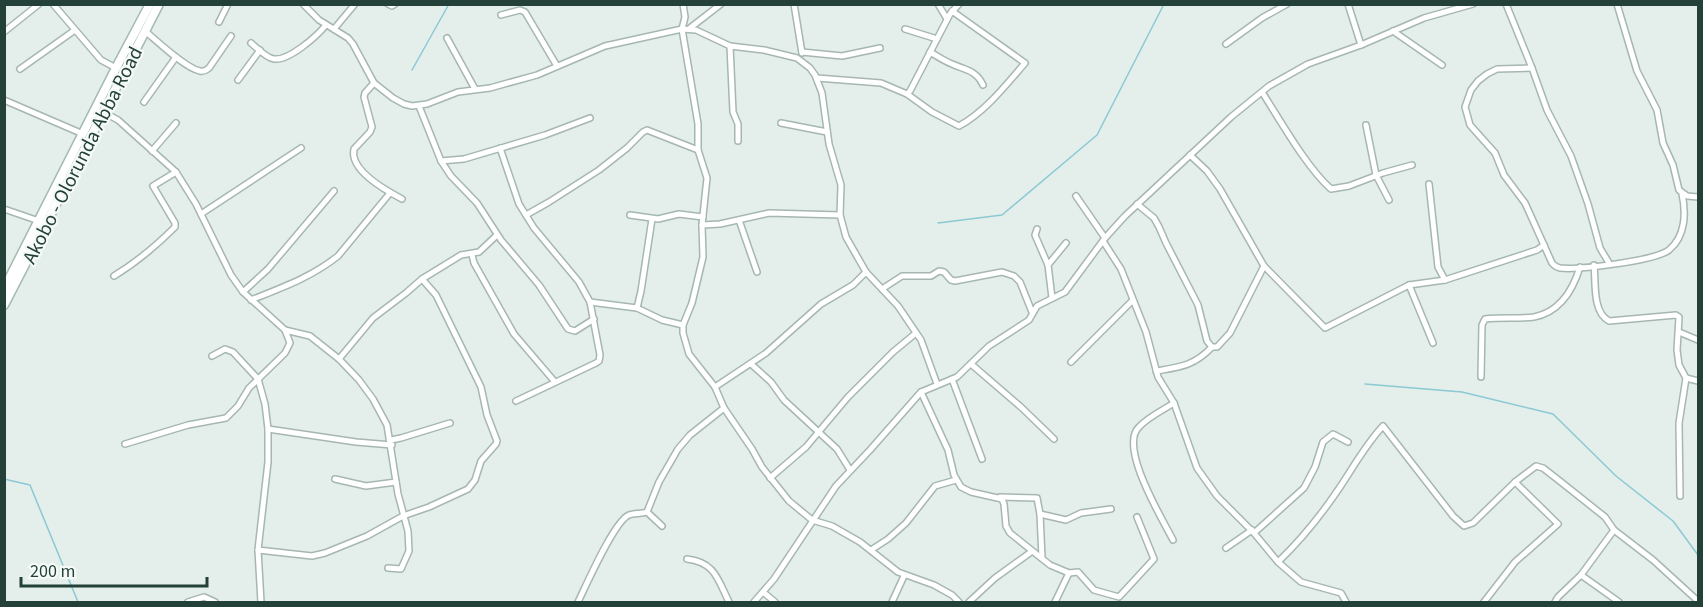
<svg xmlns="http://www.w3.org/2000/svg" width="1703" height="607" font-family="'Source Sans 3',sans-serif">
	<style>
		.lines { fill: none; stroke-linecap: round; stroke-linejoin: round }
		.stream { stroke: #8bc9d4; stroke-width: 1.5 }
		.street-casing { stroke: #a6b7b1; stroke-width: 8 }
		.secondary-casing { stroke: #a2bab1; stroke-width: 11 }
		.street { stroke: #fff; stroke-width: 5 }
		.secondary { stroke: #fff; stroke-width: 8 }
		.labels { text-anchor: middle; stroke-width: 4.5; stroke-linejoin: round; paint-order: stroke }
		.street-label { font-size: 20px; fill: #234138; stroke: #f5faf8 }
	</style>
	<rect width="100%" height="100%" fill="#e4eeea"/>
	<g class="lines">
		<g class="stream">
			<path d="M412 70 449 4"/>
			<path d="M938 223 1002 215 1097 135 1164 4"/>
			<path d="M1365 384 1462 392 1553 414 1616 476 1673 521 1698 555"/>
			<path d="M4 479 30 485 78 602"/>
		</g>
		<defs>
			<g id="street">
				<path d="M53 4 101 60 116 68"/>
				<path d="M303 4 319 20 348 38 353 44 374 83 393 98 404 104 412 106 427 104 458 92 490 88 537 75 605 46 682 29 696 30 730 46 764 50 797 58 810 68 815 75 822 93 829 144 841 185 840 215 846 237 866 272 898 306 921 340 937 384"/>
				<path d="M388 4 392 6 395 4"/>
				<path d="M683 4 685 17 682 29 698 124V150L707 178 702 225 703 257 692 303 683 325V333L689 354 715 387 724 408 752 449 762 467 789 501 812 520 832 526 860 542 898 572 934 585 952 595 959 602"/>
				<path d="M794 4 802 53"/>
				<path d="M938 4 947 19"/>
				<path d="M1348 4 1361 45"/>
				<path d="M1506 4 1532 68 1547 110 1571 156 1588 204 1600 248 1609 263"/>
				<path d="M1617 4 1637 71 1657 110 1663 143 1673 165 1679 190 1687 196 1698 197"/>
				<path d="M501 15 520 10 525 12 557 66"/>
				<path d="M219 22 228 4"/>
				<path d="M690 28 721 4"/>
				<path d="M334 29 355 4"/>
				<path d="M905 29 937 39"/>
				<path d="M145 31C157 41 185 68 200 71 205 72 206 70 209 68L231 36"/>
				<path d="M1393 31 1442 65"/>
				<path d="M4 32 39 4"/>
				<path d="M447 38 475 89"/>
				<path d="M251 43C257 48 266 58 274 59 289 61 317 36 326 25"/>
				<path d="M1226 44 1262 18 1287 4"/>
				<path d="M730 46 733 112 738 124V141"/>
				<path d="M802 52 842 56 880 48"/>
				<path d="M930 52C937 56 944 61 952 64 965 70 976 70 983 85"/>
				<path d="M1532 68 1497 69 1487 74 1478 81 1471 90 1465 107 1470 125 1495 153 1504 175 1525 203 1552 263C1555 266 1555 267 1560 268 1578 270 1655 261 1669 250 1686 236 1686 212 1682 194"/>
				<path d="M20 69 75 30"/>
				<path d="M817 78 881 83 907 94 910 91 950 14 959 4"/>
				<path d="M238 80 260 50"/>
				<path d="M374 83 365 93 364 97 372 127 370 132 354 149C349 170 385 190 402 199"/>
				<path d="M1262 92C1280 120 1307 168 1331 189L1349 186 1383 173 1412 165"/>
				<path d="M907 94 932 112 959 126C985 112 1006 85 1025 63L952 11"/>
				<path d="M4 100 83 134"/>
				<path d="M144 102 176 57"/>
				<path d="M419 106 441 161 451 176 477 203 501 240 539 285 568 329 575 331 594 319"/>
				<path d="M103 112 118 120 176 172 196 204 231 275 243 292 285 330 310 336 339 359 359 380 373 399 387 425 398 494 408 531 409 551 401 569 388 568"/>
				<path d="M781 123 827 132"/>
				<path d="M1366 125 1376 175 1389 200"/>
				<path d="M500 148 519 204 534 228 579 282 590 302 600 355 599 361 596 363 516 401"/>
				<path d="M152 151 176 123"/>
				<path d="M1190 155 1207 171 1220 189 1264 266 1325 328 1409 285 1445 280 1537 250 1544 245"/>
				<path d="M441 161 464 159 545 135 590 118"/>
				<path d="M1429 184 1438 267 1445 280"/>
				<path d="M1076 196 1105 238"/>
				<path d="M1137 204 1154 218 1159 227 1166 243 1198 305 1207 341 1212 347H1217L1230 333 1264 266"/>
				<path d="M4 209 39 221"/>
				<path d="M201 214 301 148"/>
				<path d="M526 215 549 202 599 170 627 148 643 132 647 130 698 150"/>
				<path d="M630 215 658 219 679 214 703 217"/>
				<path d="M739 220 757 272"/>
				<path d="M702 225 720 224 769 213 840 215"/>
				<path d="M1037 229 1035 235 1048 265"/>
				<path d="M1103 241 1121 269 1146 332 1158 377 1174 403 1197 468 1217 496 1254 533 1278 562C1302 539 1322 514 1340 487 1354 466 1366 444 1383 426L1453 516 1464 526 1473 523 1515 482 1536 466 1543 468 1561 482 1605 517 1614 530 1653 560 1698 601"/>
				<path d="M472 255 474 263 514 334 555 382"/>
				<path d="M1594 265C1596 282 1592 312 1609 321L1676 315 1679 317 1677 350 1679 365 1686 378 1679 423 1680 496"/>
				<path d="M114 276C137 262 156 246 175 227V223L153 186 176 172"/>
				<path d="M422 279 461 255 479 252 497 235"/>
				<path d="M1409 285 1433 343"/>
				<path d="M882 289 902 276H931L939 271 944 272 951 280 955 281 1002 272 1014 276 1020 282 1032 312"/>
				<path d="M243 292 268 269 334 191"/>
				<path d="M1052 298 1048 265 1066 243"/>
				<path d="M251 300C281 288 312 277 338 256L390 193"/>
				<path d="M590 302 637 308 662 320 683 325"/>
				<path d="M637 308 641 291 652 219"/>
				<path d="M1679 332 1698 340"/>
				<path d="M212 356 225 349 233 352 258 379 265 404 268 429V462L258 550 261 602"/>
				<path d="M1071 362 1133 300"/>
				<path d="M751 364 771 382 784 400 837 449 850 470"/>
				<path d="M971 364 1022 408 1054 439"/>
				<path d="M1156 371C1180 367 1194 366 1212 347"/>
				<path d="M1481 377 1482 325 1485 319C1501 317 1518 319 1534 317 1560 312 1573 290 1580 267"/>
				<path d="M1686 378 1698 381"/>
				<path d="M952 379 982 459"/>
				<path d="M715 387 766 353 821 304 853 285 866 272"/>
				<path d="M921 392 948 450 954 475 961 487 971 492 1002 499 1004 504 1006 526 1010 533 1050 565 1069 573 1078 572 1094 590 1119 597 1154 559 1137 517"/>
				<path d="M268 429 356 442 392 445"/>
				<path d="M391 440 401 438 450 423"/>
				<path d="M125 444 188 425 226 418 238 406 249 388 285 353 290 343 285 330"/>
				<path d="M770 478 806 447 848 397 893 352 916 333"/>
				<path d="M335 479 366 486 396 482"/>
				<path d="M1000 497 1037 498 1040 514 1042 558"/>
				<path d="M1040 514 1066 520 1081 513 1111 509"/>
				<path d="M662 526 647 512 659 482 678 449 690 435 724 408"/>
				<path d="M1254 533 1304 488 1315 467 1323 442 1333 434 1348 442"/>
				<path d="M1173 540C1163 520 1118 447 1139 427 1148 417 1163 410 1174 403"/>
				<path d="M1226 548 1252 530"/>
				<path d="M258 550 312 556 325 553 367 536 403 516 429 507 468 489 475 480 481 461 496 444 497 441 487 415 481 387 436 295 422 279 406 293 373 318 339 359"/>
				<path d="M871 550 888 539 906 523 935 486 956 480"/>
				<path d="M687 559C715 562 718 580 729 602"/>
				<path d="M1278 562 1301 582 1341 593 1346 602"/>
				<path d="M1581 575 1619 602"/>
				<path d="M763 592 775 602"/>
				<path d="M188 602 204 597 215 602"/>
				<path d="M578 602C586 586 614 521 629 515 634 513 641 514 647 512"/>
				<path d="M754 602 774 579 836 486 870 450 921 392 957 377 989 346 1029 320 1037 306 1065 292 1105 238 1125 216 1231 117 1269 86 1308 64 1361 45 1424 18 1473 4"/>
				<path d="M892 602 904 576"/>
				<path d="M969 602 995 578 1031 552"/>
				<path d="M1055 602 1069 573"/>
				<path d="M1484 602 1515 562 1558 524 1515 482"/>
				<path d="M1555 602 1558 597 1581 575 1614 530"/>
			</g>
			<g id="secondary">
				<path d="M4 289 116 68 150 4"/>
				<path d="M4 305 159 4"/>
			</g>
		</defs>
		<use href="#street" class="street-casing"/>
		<use href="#secondary" class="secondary-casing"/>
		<use href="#street" class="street"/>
		<use href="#secondary" class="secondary"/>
	</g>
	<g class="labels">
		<g class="street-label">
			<text transform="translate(82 155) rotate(-63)" y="7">Akobo - Olorunda Abba Road</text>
		</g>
	</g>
	<rect width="1703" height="607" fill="none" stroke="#234138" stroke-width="12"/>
	<path d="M21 577v9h186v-9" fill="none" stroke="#234138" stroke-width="3"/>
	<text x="30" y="577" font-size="18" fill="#234138" stroke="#f5faf8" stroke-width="4.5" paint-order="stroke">200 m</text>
</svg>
